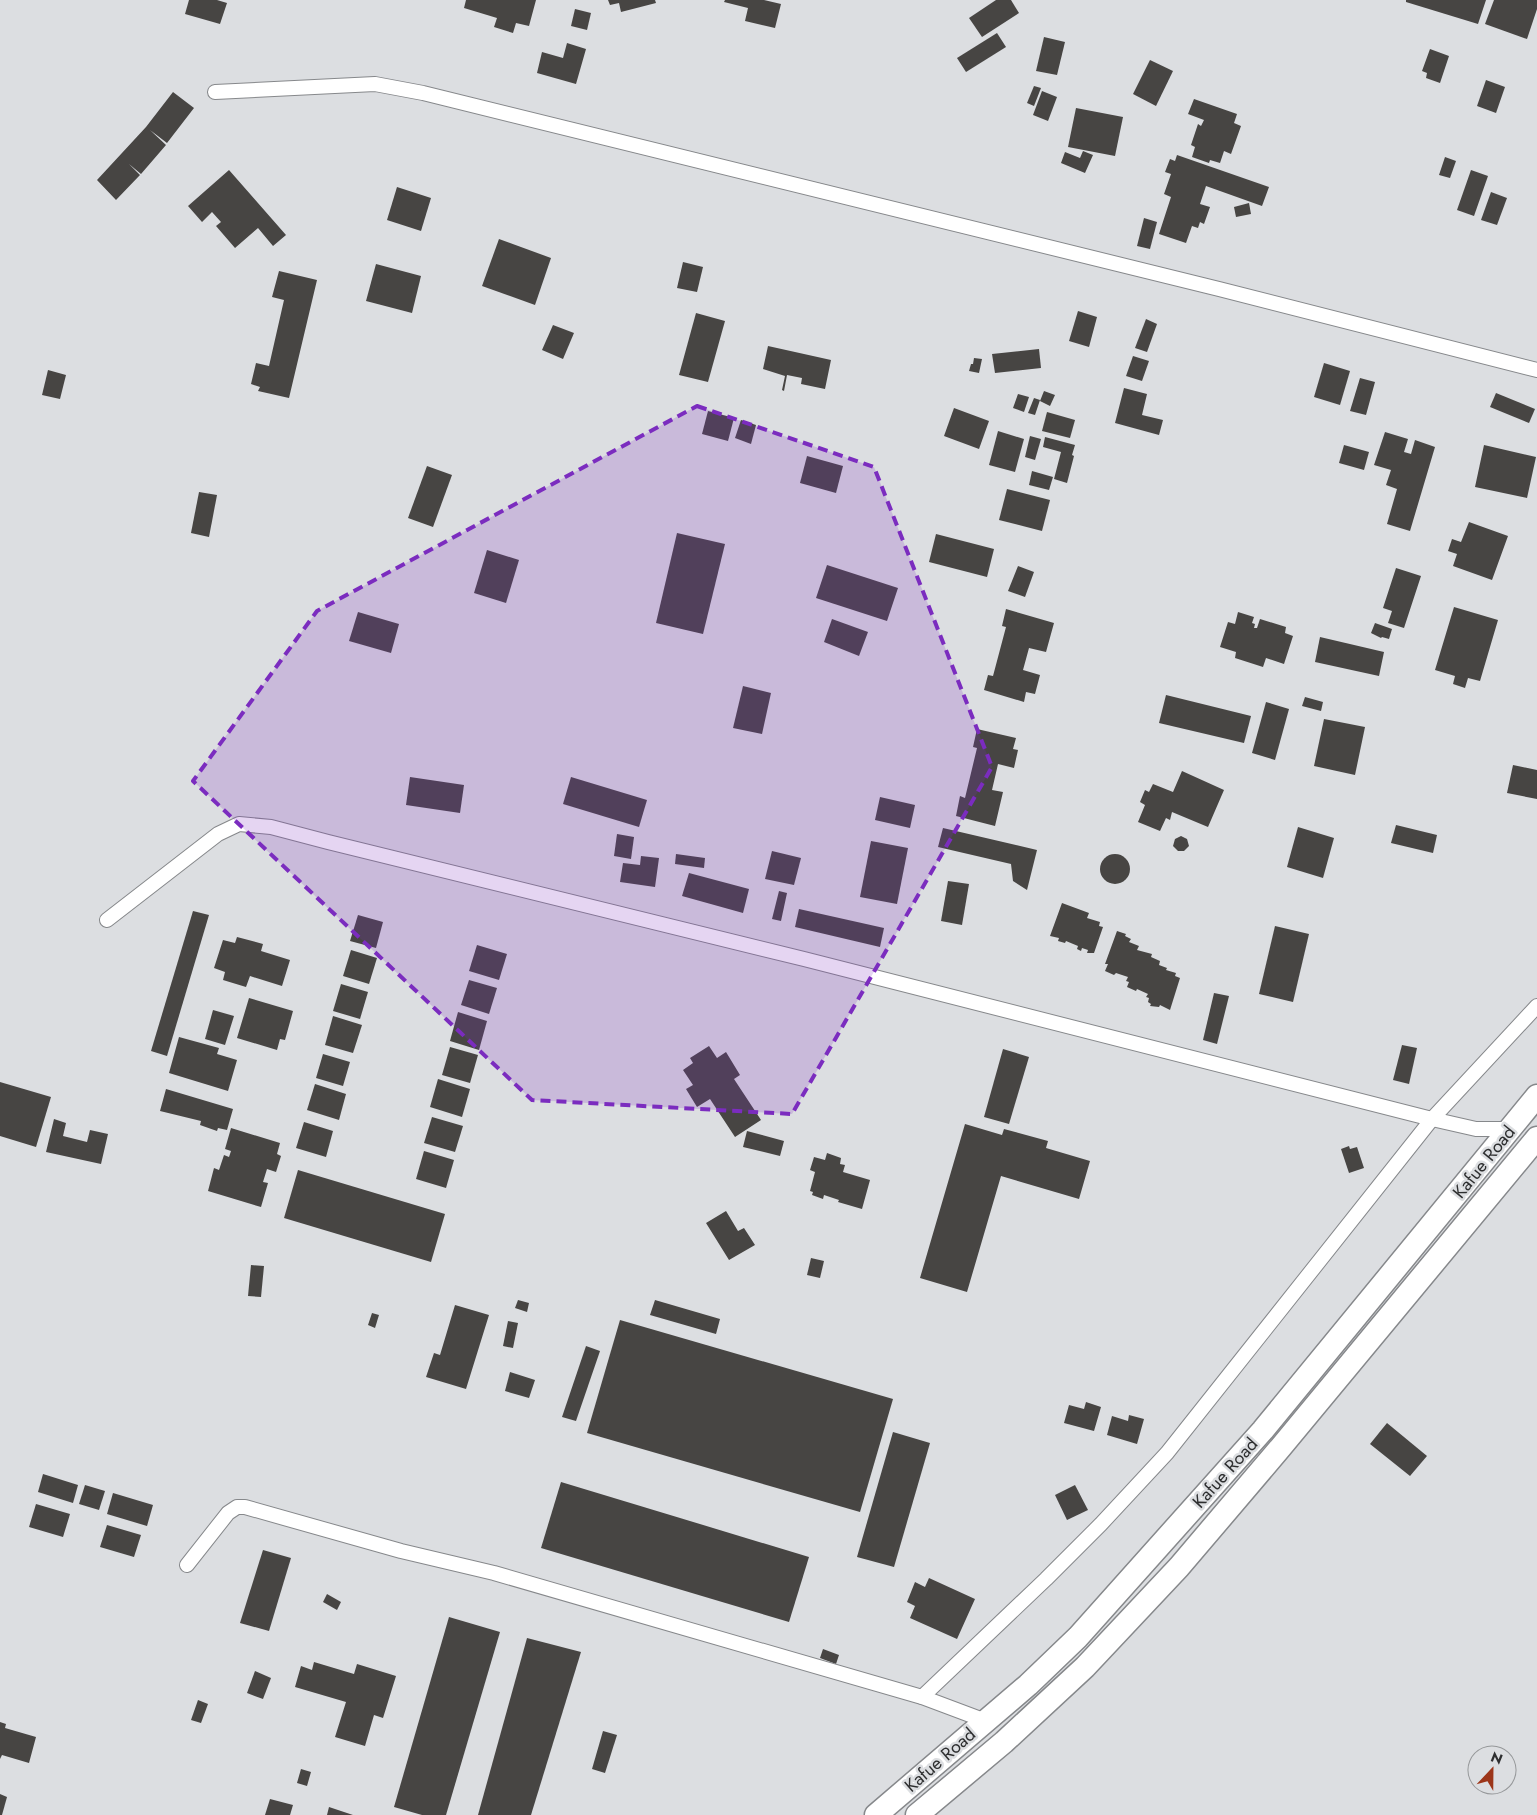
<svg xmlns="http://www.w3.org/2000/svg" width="1537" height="1815" font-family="Jost,sans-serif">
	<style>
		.building { fill: #474543 }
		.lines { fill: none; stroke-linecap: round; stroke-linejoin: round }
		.street-casing { stroke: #86888b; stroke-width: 16 }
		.primary-casing { stroke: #86888b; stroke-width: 25 }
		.street { stroke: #fff; stroke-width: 14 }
		.primary { stroke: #fff; stroke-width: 22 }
		.marked { fill: #7b2cbf; fill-opacity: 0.2; stroke: #7b2cbf; stroke-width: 4; stroke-dasharray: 10 6; stroke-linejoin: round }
		.labels { text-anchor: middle; stroke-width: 5; stroke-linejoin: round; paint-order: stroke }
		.street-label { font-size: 18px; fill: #2e2f30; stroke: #dcdee1 }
	</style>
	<rect width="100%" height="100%" fill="#dcdee1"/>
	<g class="building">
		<path d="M189 0H217L227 3 220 24 185 14Z"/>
		<path d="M466 0H536L529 26 516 23 513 33 494 27 497 18 464 8Z"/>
		<path d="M608 0H655L656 3 621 12 619 3 610 5Z"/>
		<path d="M725 0H764L781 4 775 28 745 21 748 8 724 2Z"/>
		<path d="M996 0H1011L1019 13 982 37 969 18Z"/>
		<path d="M1406 0H1486L1478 24 1406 2Z"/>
		<path d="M1494 0H1537V9L1527 39 1485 24Z"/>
		<path d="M575 9 591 13 587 30 571 26Z"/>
		<path d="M997 33 1006 47 966 72 957 58Z"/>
		<path d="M1044 37 1065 42 1057 75 1036 71Z"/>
		<path d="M567 43 586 49 576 84 537 73 542 52 563 58Z"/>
		<path d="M1430 49 1449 56 1440 83 1426 78 1427 73 1422 71Z"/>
		<path d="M1150 60 1173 71 1156 106 1133 94Z"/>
		<path d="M1486 80 1505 87 1496 113 1477 106Z"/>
		<path d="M1034 86 1041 88 1034 106 1027 103Z"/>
		<path d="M1042 91 1057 97 1048 121 1033 115Z"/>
		<path d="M173 92 194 108 167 143 150 130 166 145 141 174 129 164 140 175 116 200 97 180 146 127Z"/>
		<path d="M1194 99 1237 114 1234 123 1241 126 1231 154 1224 151 1220 163 1210 160 1209 163 1192 157 1195 147 1191 145 1198 124 1201 126 1204 120 1188 114Z"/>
		<path d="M1076 108 1123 117 1115 156 1068 147Z"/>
		<path d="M1083 151 1093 155 1085 173 1061 163 1065 152 1080 158Z"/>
		<path d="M1177 155 1269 187 1262 206 1206 186 1200 204 1210 207 1204 224 1200 222 1198 228 1192 226 1186 243 1159 234 1171 197 1164 194 1171 174 1165 172 1170 159 1175 161Z"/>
		<path d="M1445 157 1456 161 1450 178 1439 175Z"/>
		<path d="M229 170 286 235 273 246 258 228 235 248 216 226 221 222 212 212 202 222 188 206Z"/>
		<path d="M1471 170 1488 176 1474 216 1457 210Z"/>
		<path d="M397 187 431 198 421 231 387 220Z"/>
		<path d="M1491 192 1507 198 1497 225 1481 220Z"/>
		<path d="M1249 203 1251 214 1236 217 1234 207Z"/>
		<path d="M1144 218 1157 222 1150 249 1137 246Z"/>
		<path d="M499 239 551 258 535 305 482 286Z"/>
		<path d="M683 262 703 267 697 292 677 288Z"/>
		<path d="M376 264 421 276 412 313 366 301Z"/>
		<path d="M279 271 317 280 289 398 258 391 260 387 251 384 256 363 269 366 284 300 272 297Z"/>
		<path d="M1078 311 1097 317 1089 347 1069 341Z"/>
		<path d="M696 313 725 321 708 382 679 375Z"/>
		<path d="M1146 319 1157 324 1147 352 1135 348Z"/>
		<path d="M553 325 574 333 563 359 542 350Z"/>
		<path d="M768 346 831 360 825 389 801 384 802 378 787 375 784 391 782 390 785 376 763 369Z"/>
		<path d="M1039 349 1041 368 995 373 992 354Z"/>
		<path d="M1133 356 1149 361 1142 381 1126 376Z"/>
		<path d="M974 358 982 359 979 373 969 371 971 364H973Z"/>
		<path d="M1324 363 1350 371 1340 405 1314 397Z"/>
		<path d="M48 370 66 375 60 399 42 395Z"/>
		<path d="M1360 378 1375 382 1366 415 1350 411Z"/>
		<path d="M1124 388 1147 394 1142 415 1163 420 1159 435 1115 423Z"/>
		<path d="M1044 391 1055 395 1050 406 1040 401Z"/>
		<path d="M1496 393 1535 409 1529 423 1490 407Z"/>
		<path d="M1018 394 1029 397 1024 412 1013 408Z"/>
		<path d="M1034 398 1040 400 1035 415 1028 413Z"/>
		<path d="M954 408 989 421 979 449 944 436Z"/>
		<path d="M708 411 734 418 728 441 702 434Z"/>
		<path d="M1047 412 1075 420 1070 438 1042 431Z"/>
		<path d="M741 420 756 425 751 444 735 438Z"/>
		<path d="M998 431 1024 439 1015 472 989 465Z"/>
		<path d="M1385 432 1408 439 1404 452 1411 454 1415 440 1435 447 1410 531 1387 524 1397 489 1386 485 1391 470 1374 465Z"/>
		<path d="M1030 436 1041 439 1035 460 1025 457Z"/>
		<path d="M1045 437 1075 445 1072 455 1074 456 1067 483 1054 479 1061 452 1043 447Z"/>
		<path d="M1344 445 1369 452 1364 470 1339 463Z"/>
		<path d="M1484 445 1536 457 1527 498 1475 487Z"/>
		<path d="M807 456 843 466 836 493 800 483Z"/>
		<path d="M427 466 452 475 433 527 408 518Z"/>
		<path d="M1032 471 1053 477 1049 490 1029 485Z"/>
		<path d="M1007 489 1050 500 1042 531 999 520Z"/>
		<path d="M199 492 217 495 209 537 191 533Z"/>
		<path d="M1469 522 1508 536 1492 580 1453 566 1457 554 1448 551 1452 539 1461 542Z"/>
		<path d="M677 533 725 544 703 634 656 623Z"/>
		<path d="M936 534 994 549 987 577 929 562Z"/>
		<path d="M487 550 519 560 506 603 474 593Z"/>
		<path d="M827 565 898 588 887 621 816 598Z"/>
		<path d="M1018 566 1034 572 1025 597 1008 591Z"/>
		<path d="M1396 568 1421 576 1404 628 1388 623 1392 611 1383 608Z"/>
		<path d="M1454 607 1498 620 1480 681 1468 678 1465 688 1453 684 1455 676 1435 670Z"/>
		<path d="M1006 609 1054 623 1046 652 1029 648 1023 670 1040 675 1035 694 1026 692 1024 702 984 690 988 675 993 676 1006 627 1002 626Z"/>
		<path d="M358 612 399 624 391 653 349 641Z"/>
		<path d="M1238 612 1254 617 1252 623 1255 624 1254 628H1257L1260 619 1286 627 1285 633 1293 636 1284 664 1266 658 1263 667 1235 658 1236 652 1220 647 1228 622 1235 624Z"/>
		<path d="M832 619 868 632 859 656 824 642Z"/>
		<path d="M1375 623 1392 629 1389 639 1382 637 1381 638 1371 633Z"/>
		<path d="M1320 637 1384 652 1379 676 1315 662Z"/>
		<path d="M743 686 771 693 762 734 733 728Z"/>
		<path d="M1166 695 1251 716 1244 743 1159 723Z"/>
		<path d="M1305 697 1323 702 1321 711 1302 706Z"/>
		<path d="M1266 702 1289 709 1275 760 1252 753Z"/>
		<path d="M1324 719 1365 727 1355 775 1314 766Z"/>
		<path d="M977 729 1016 738 1013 749 1018 750 1014 768 998 764 992 790 1003 792 995 826 956 816 960 796 965 798 977 748 973 747Z"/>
		<path d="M1513 765 1537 770V799L1507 793Z"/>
		<path d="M1182 771 1224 790 1208 827 1172 812 1170 820 1166 818 1160 831 1138 822 1145 805 1140 802 1145 790 1149 792 1153 784 1173 792Z"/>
		<path d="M410 777 464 785 460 813 406 805Z"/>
		<path d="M571 777 647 800 639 827 563 804Z"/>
		<path d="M880 797 915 805 910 828 875 820Z"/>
		<path d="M1396 825 1437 835 1433 853 1391 843Z"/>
		<path d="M1298 827 1334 838 1323 878 1287 867Z"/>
		<path d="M943 828 1037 850 1027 890 1013 881 1011 864 938 847Z"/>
		<path d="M617 834 634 837 631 859 614 856Z"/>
		<path d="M1181 836 1187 839 1189 846 1184 851H1178L1173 846 1175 839Z"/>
		<path d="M871 841 908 848 897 904 860 897Z"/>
		<path d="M772 851 801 858 794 885 765 879Z"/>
		<circle cx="1115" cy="869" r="15"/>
		<path d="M676 854 705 858 704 868 675 864Z"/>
		<path d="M641 856 659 858 655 887 620 882 623 863 640 865Z"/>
		<path d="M689 873 749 889 743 913 682 896Z"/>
		<path d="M948 881 969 884 962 925 941 921Z"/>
		<path d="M779 891 787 893 781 921 772 919Z"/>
		<path d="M1062 903 1089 913 1087 918 1100 922 1099 926 1103 927 1094 953H1087L1088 950 1082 948 1081 951 1077 949 1078 946 1066 941 1065 943 1058 941 1059 938 1050 936Z"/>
		<path d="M799 909 884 928 880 947 795 927Z"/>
		<path d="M193 911 209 915 167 1056 151 1051Z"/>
		<path d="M358 915 383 922 376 948 350 941Z"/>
		<path d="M1275 926 1309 934 1293 1002 1259 994Z"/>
		<path d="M1117 931 1126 934 1125 936 1131 939 1129 942 1139 946 1137 950 1152 954 1151 957 1160 961 1159 965 1167 968 1166 970 1176 973 1175 976 1180 978 1170 1010 1160 1005 1159 1007 1150 1006 1151 1004 1148 1002 1149 998 1146 997 1148 994 1137 989 1136 991 1127 987 1129 982 1126 981 1128 977 1116 973 1114 975 1105 971 1108 964H1105Z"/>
		<path d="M237 937 263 944 261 951 290 960 282 986 250 976 246 987 223 980 225 972 214 968 223 940 235 943Z"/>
		<path d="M477 945 507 954 499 980 469 971Z"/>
		<path d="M351 950 377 958 369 984 343 976Z"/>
		<path d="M469 980 497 988 489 1014 461 1005Z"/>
		<path d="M341 984 368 992 360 1019 333 1011Z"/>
		<path d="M1214 993 1229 996 1217 1044 1203 1040Z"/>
		<path d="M249 998 293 1011 285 1040 280 1039 277 1050 237 1038Z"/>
		<path d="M213 1010 234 1016 225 1045 205 1039Z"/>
		<path d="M458 1012 487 1021 479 1050 450 1041Z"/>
		<path d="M333 1016 362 1025 353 1053 325 1045Z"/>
		<path d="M179 1037 219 1048 217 1054 237 1060 228 1091 169 1073Z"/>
		<path d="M1402 1045 1417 1048 1409 1084 1393 1080Z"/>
		<path d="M709 1046 717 1058 726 1052 740 1075 734 1079 761 1120 735 1137 710 1099 697 1107 686 1089 693 1085 683 1070 693 1063 690 1058Z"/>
		<path d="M450 1047 478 1055 470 1083 442 1075Z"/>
		<path d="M1003 1049 1029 1057 1009 1124 984 1117Z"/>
		<path d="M323 1054 350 1062 343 1086 316 1078Z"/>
		<path d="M438 1079 470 1089 462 1117 430 1107Z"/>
		<path d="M0 1082 51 1097 36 1147 0 1136Z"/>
		<path d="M315 1084 346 1094 339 1120 307 1110Z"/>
		<path d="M166 1089 233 1109 227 1130 218 1128 217 1131 200 1125 201 1121 160 1111Z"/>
		<path d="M432 1117 463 1126 455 1152 424 1143Z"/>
		<path d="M54 1119 66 1123 63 1136 87 1142 90 1130 108 1134 101 1164 46 1152Z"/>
		<path d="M304 1122 333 1131 326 1157 296 1148Z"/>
		<path d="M965 1124 1002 1135 1004 1129 1048 1141 1046 1148 1090 1161 1079 1199 1001 1176 967 1292 920 1278Z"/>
		<path d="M231 1128 280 1143 277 1154 281 1156 276 1172 267 1169 263 1182 268 1183 261 1207 208 1191 214 1168 219 1170 224 1155 229 1157 231 1151 225 1149Z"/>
		<path d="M747 1131 784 1141 780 1156 743 1147Z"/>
		<path d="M1349 1146 1350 1149 1357 1147 1364 1168 1349 1173 1341 1149Z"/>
		<path d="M424 1151 454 1160 446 1188 416 1179Z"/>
		<path d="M827 1153 841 1158 840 1164 845 1165 843 1172 870 1180 862 1209 838 1202 839 1200 824 1195 823 1199 812 1195 813 1192 810 1191 815 1172 810 1170 814 1157 825 1160Z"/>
		<path d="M298 1170 445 1214 431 1262 284 1218Z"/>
		<path d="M726 1211 738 1231 744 1228 755 1245 729 1260 706 1223Z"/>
		<path d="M811 1258 824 1261 820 1278 807 1275Z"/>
		<path d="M251 1265 264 1266 261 1297 248 1296Z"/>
		<path d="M518 1300 529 1303 527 1312 515 1308Z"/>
		<path d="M655 1300 720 1319 716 1334 650 1315Z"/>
		<path d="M455 1305 489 1315 466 1389 426 1377 434 1353 440 1355Z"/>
		<path d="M372 1313 379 1315 375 1328 368 1325Z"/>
		<path d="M620 1320 893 1399 860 1512 587 1433Z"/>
		<path d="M508 1321 518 1323 513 1348 503 1346Z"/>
		<path d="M586 1346 600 1351 576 1421 562 1417Z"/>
		<path d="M510 1372 535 1380 529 1398 505 1391Z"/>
		<path d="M1086 1402 1101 1407 1094 1431 1064 1423 1069 1405 1084 1409Z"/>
		<path d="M1129 1415 1144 1419 1137 1444 1107 1435 1112 1416 1128 1421Z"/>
		<path d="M1387 1423 1427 1456 1410 1476 1370 1444Z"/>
		<path d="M893 1432 930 1443 894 1567 857 1557Z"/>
		<path d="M43 1474 78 1485 73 1503 38 1492Z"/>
		<path d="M561 1482 809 1557 789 1622 541 1548Z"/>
		<path d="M85 1485 105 1491 99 1510 79 1504Z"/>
		<path d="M1075 1485 1088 1510 1067 1520 1055 1495Z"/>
		<path d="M113 1493 153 1505 147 1526 107 1514Z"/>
		<path d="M36 1504 70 1514 63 1537 29 1527Z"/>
		<path d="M107 1525 141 1535 134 1557 100 1547Z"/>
		<path d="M263 1550 291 1558 269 1631 240 1623Z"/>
		<path d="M929 1578 975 1599 957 1639 910 1618 915 1606 907 1602 915 1582 925 1587Z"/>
		<path d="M327 1594 341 1602 337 1610 323 1602Z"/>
		<path d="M449 1617 500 1632 446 1815H422L394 1807Z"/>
		<path d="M527 1638 581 1652 531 1815H478Z"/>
		<path d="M823 1649 839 1655 836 1664 820 1658Z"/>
		<path d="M314 1662 354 1674 357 1664 396 1676 383 1718 374 1715 365 1746 335 1737 346 1702 295 1687 301 1666 312 1670Z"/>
		<path d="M255 1671 271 1678 263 1699 247 1693Z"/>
		<path d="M198 1700 208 1704 201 1723 191 1720Z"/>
		<path d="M0 1722 6 1724 5 1728 36 1737 29 1763 2 1755 0 1759Z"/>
		<path d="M603 1731 617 1735 605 1773 592 1769Z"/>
		<path d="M301 1769 311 1772 307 1786 297 1783Z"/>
		<path d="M0 1794 7 1797 2 1815H0Z"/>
		<path d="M270 1799 293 1805 290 1815H265Z"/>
		<path d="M329 1807 353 1815H327Z"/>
	</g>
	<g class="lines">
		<defs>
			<g id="street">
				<path d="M215 92 375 84 423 93 1219 289 1537 370"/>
				<path d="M107 920 218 834 239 824 271 827 328 842 804 959 1432 1119 1476 1129H1511"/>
				<path d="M187 1565 228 1513 237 1507H245L401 1551 494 1573 922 1697 986 1721"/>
				<path d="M922 1697 1046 1579 1101 1524 1167 1453 1432 1119 1537 1006"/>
			</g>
			<g id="primary">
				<path d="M876 1815 1028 1685 1078 1637 1263 1430 1537 1096"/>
				<path d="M917 1815 1004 1742 1085 1667 1179 1567 1281 1447 1537 1138"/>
			</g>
		</defs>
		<use href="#street" class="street-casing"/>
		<use href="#primary" class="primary-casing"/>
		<use href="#street" class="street"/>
		<use href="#primary" class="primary"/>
	</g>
	<path class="marked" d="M697 406 874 467 992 767 792 1114 532 1100 193 781 317 611Z"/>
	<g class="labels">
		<g class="street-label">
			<text transform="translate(1484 1162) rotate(-51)" y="6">Kafue Road</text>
			<text transform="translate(1225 1473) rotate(-48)" y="6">Kafue Road</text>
			<text transform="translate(940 1760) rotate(-41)" y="6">Kafue Road</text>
		</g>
	</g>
	<g transform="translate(1492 1770) rotate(22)"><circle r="24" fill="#dcdee1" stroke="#96989a"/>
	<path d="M0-4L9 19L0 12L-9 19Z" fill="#9c3519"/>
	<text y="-8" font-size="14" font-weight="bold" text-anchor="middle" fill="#2e2f30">N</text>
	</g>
</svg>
